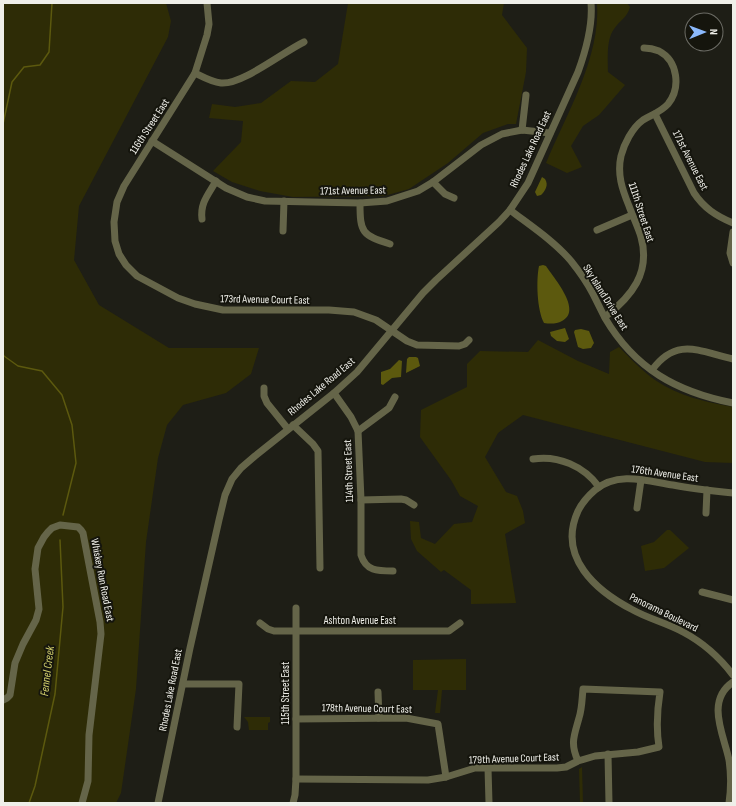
<svg xmlns="http://www.w3.org/2000/svg" width="736" height="806" font-family="'Sofia Sans Condensed',sans-serif">
	<style>
		.green { fill: #2e2c06 }
		.water { fill: #5c590e }
		.lines { fill: none; stroke-linecap: round; stroke-linejoin: round }
		.stream { stroke: #5c590e; stroke-width: 1.5 }
		.minor { stroke: #656549; stroke-width: 7 }
		.labels { text-anchor: middle; stroke-width: 4; stroke-linejoin: round; paint-order: stroke }
		.street-label { font-size: 11px; fill: #efefe9; stroke: #15150d }
		.water-label { font-size: 12px; font-style: italic; fill: #d0cd6b; stroke: #15150d }
	</style>
	<rect width="100%" height="100%" fill="#1e1e16"/>
	<g class="green">
		<path d="M3 3H166L171 21 168 37 79 206 74 260 99 305 169 348H259L251 374 226 393 183 405 167 425 158 458 146 542 136 689 121 793 116 803H3Z"/>
		<path d="M348 3H504L502 15 527 48 526 72 516 124H508L483 133 448 163 409 189 384 196 293 197 260 191 232 182 213 171 241 142 243 121 209 118 212 104 235 107 261 103 291 81 315 82 338 64Z"/>
		<path d="M597 3H627L630 7C627 18 620 20 614 29 606 40 608 59 608 72L625 85 599 115 583 126 571 146 582 167 567 173 546 163C566 115 601 57 597 3Z"/>
		<path d="M538 340 578 361 609 374 610 352 619 347C630 358 642 371 655 380 678 396 706 402 733 407V463L705 462 523 415 498 433 485 457 506 492 517 496 523 511 525 523 505 534 516 603 471 604V590L444 570 441 572 417 551 411 539 410 521 419 522 421 538 435 544 454 524 472 522 478 506 460 496 451 480 420 437 421 410 467 387V364L480 351 528 352Z"/>
		<path d="M667 530H670L689 548 664 568 645 571 641 546 654 542Z"/>
		<path d="M466 659V690H442L440 713H435L438 690H413V660Z"/>
		<path d="M244 717H270V722L268 723V730H249L248 722Z"/>
		<path d="M582 767 583 803H580L579 769Z"/>
	</g>
	<g class="water">
		<path d="M542 177 545 179C549 185 545 191 541 195L537 196 535 192Z"/>
		<path d="M543 265 546 266C554 278 583 311 562 321 557 324 550 324 544 323 537 310 536 280 539 266Z"/>
		<path d="M565 328 569 339 565 342 557 341 551 336 550 332Z"/>
		<path d="M581 329 589 331 594 343 591 348 583 349 578 347 574 332 575 330Z"/>
		<path d="M409 357H416L418 358 420 366 406 373 407 359Z"/>
		<path d="M399 360 402 361 401 377 392 378 383 385 381 384V372L390 369Z"/>
	</g>
	<g class="lines">
		<g class="stream">
			<path d="M3 124 12 82 24 67 40 65 49 52 52 3"/>
			<path d="M3 354 4 356 18 366 42 371 62 395 72 425 76 463 63 515"/>
			<path d="M29 803 35 786 55 694 63 607 60 540"/>
		</g>
		<g class="minor">
			<path d="M207 3 209 24 207 35 195 73 124 186 117 202 114 222 115 241 119 254 126 265 137 276 178 298 195 304 223 310H329L354 312 376 320 407 341 417 345 459 346 465 344 469 340"/>
			<path d="M195 73C203 77 212 82 221 83 242 85 283 52 304 42"/>
			<path d="M655 114 694 193C704 208 716 216 733 223"/>
			<path d="M522 130 526 95"/>
			<path d="M152 141 226 188 247 197 265 201 360 203 387 201 418 191 433 182 481 145 502 134 522 130 550 133"/>
			<path d="M433 182 445 194 454 198"/>
			<path d="M360 203C360 233 362 235 390 244"/>
			<path d="M510 210C531 226 554 241 571 261 579 271 587 282 593 294 597 302 601 310 605 318 635 369 677 392 733 403"/>
			<path d="M202 219C200 203 208 195 216 181"/>
			<path d="M597 230 632 215"/>
			<path d="M283 231 284 201"/>
			<path d="M733 232 730 253 733 263"/>
			<path d="M605 317C631 297 651 273 641 237 638 227 633 217 629 206 622 189 617 174 621 156 624 144 632 128 643 120 651 115 661 112 668 104 681 88 678 61 659 51 654 49 649 48 644 48"/>
			<path d="M652 370C677 336 700 352 733 359"/>
			<path d="M264 388V396L267 403 288 429"/>
			<path d="M334 393 351 417 358 431 361 500V555C366 571 377 571 393 571"/>
			<path d="M293 425 313 444 318 451 320 568"/>
			<path d="M358 431 389 408 395 397"/>
			<path d="M533 459C558 455 584 466 599 487"/>
			<path d="M733 493C713 491 693 489 673 485 647 481 618 471 595 490 588 496 582 503 578 511 557 557 596 591 633 610 649 619 667 623 683 632 702 642 720 658 733 675"/>
			<path d="M361 500 401 499 406 500 414 505"/>
			<path d="M637 508 641 480"/>
			<path d="M706 513 707 490"/>
			<path d="M702 592 733 600"/>
			<path d="M260 623 268 629 274 631H449L460 623"/>
			<path d="M183 684H239L237 727"/>
			<path d="M378 692 379 718"/>
			<path d="M3 700 7 698 10 695 15 663 23 644 36 620 39 609 35 569 38 548 44 537 48 532 52 528 60 525 78 527 81 530 83 533 100 622 101 634 89 735 88 781 82 803"/>
			<path d="M296 719 406 718 438 724 446 777"/>
			<path d="M608 754 609 803"/>
			<path d="M488 768 489 803"/>
			<path d="M296 779 428 780 446 777 475 768H557L566 767 578 761 595 756 638 752 659 747C656 728 657 711 660 692L583 689C582 699 582 709 579 718 574 736 570 743 578 761"/>
			<path d="M158 803 190 648 219 520 225 495 232 479 241 468 255 456 334 393 357 372 423 293 436 280 499 222 510 210 528 183 578 72C586 50 593 26 591 3"/>
			<path d="M293 803 295 795 296 779V608"/>
			<path d="M729 803C731 789 731 773 729 760 724 735 705 701 733 682"/>
		</g>
	</g>
	<g class="labels">
		<g class="street-label">
			<text transform="translate(149 126) rotate(-57)" y="4">116th Street East</text>
			<text transform="translate(530 149) rotate(-65)" y="4">Rhodes Lake Road East</text>
			<text transform="translate(691 160) rotate(63)" y="4">171st Avenue East</text>
			<text transform="translate(353 190) rotate(-1)" y="4">171st Avenue East</text>
			<text transform="translate(642 212) rotate(72)" y="4">111th Street East</text>
			<text transform="translate(606 297) rotate(58)" y="4">Sky Island Drive East</text>
			<text transform="translate(265 299) rotate(1)" y="4">173rd Avenue Court East</text>
			<text transform="translate(321 386) rotate(-40)" y="4">Rhodes Lake Road East</text>
			<text transform="translate(348 471) rotate(-92)" y="4">114th Street East</text>
			<text transform="translate(665 473) rotate(8)" y="4">176th Avenue East</text>
			<text transform="translate(103 580) rotate(79)" y="4">Whiskey Run Road East</text>
			<text transform="translate(664 612) rotate(26)" y="4">Panorama Boulevard</text>
			<text x="360" y="624">Ashton Avenue East</text>
			<text transform="translate(170 690) rotate(-79)" y="4">Rhodes Lake Road East</text>
			<text transform="translate(285 693) rotate(-90)" y="4">115th Street East</text>
			<text transform="translate(367 708) rotate(1)" y="4">178th Avenue Court East</text>
			<text transform="translate(514 758) rotate(-2)" y="4">179th Avenue Court East</text>
		</g>
		<g class="water-label">
			<text transform="translate(47 671) rotate(-83)" y="4">Fennel Creek</text>
		</g>
	</g>
	<rect width="736" height="806" fill="none" stroke="#efefe9" stroke-width="8"/>
	<g transform="translate(704 32) rotate(89)"><circle r="19" fill="#15150d" stroke="#6c6c65"/>
	<path d="M0-3L7 15L0 10L-7 15Z" fill="#8bb9fc"/>
	<text y="-6" font-size="11" font-weight="bold" text-anchor="middle" fill="#efefe9">N</text>
	</g>
</svg>
